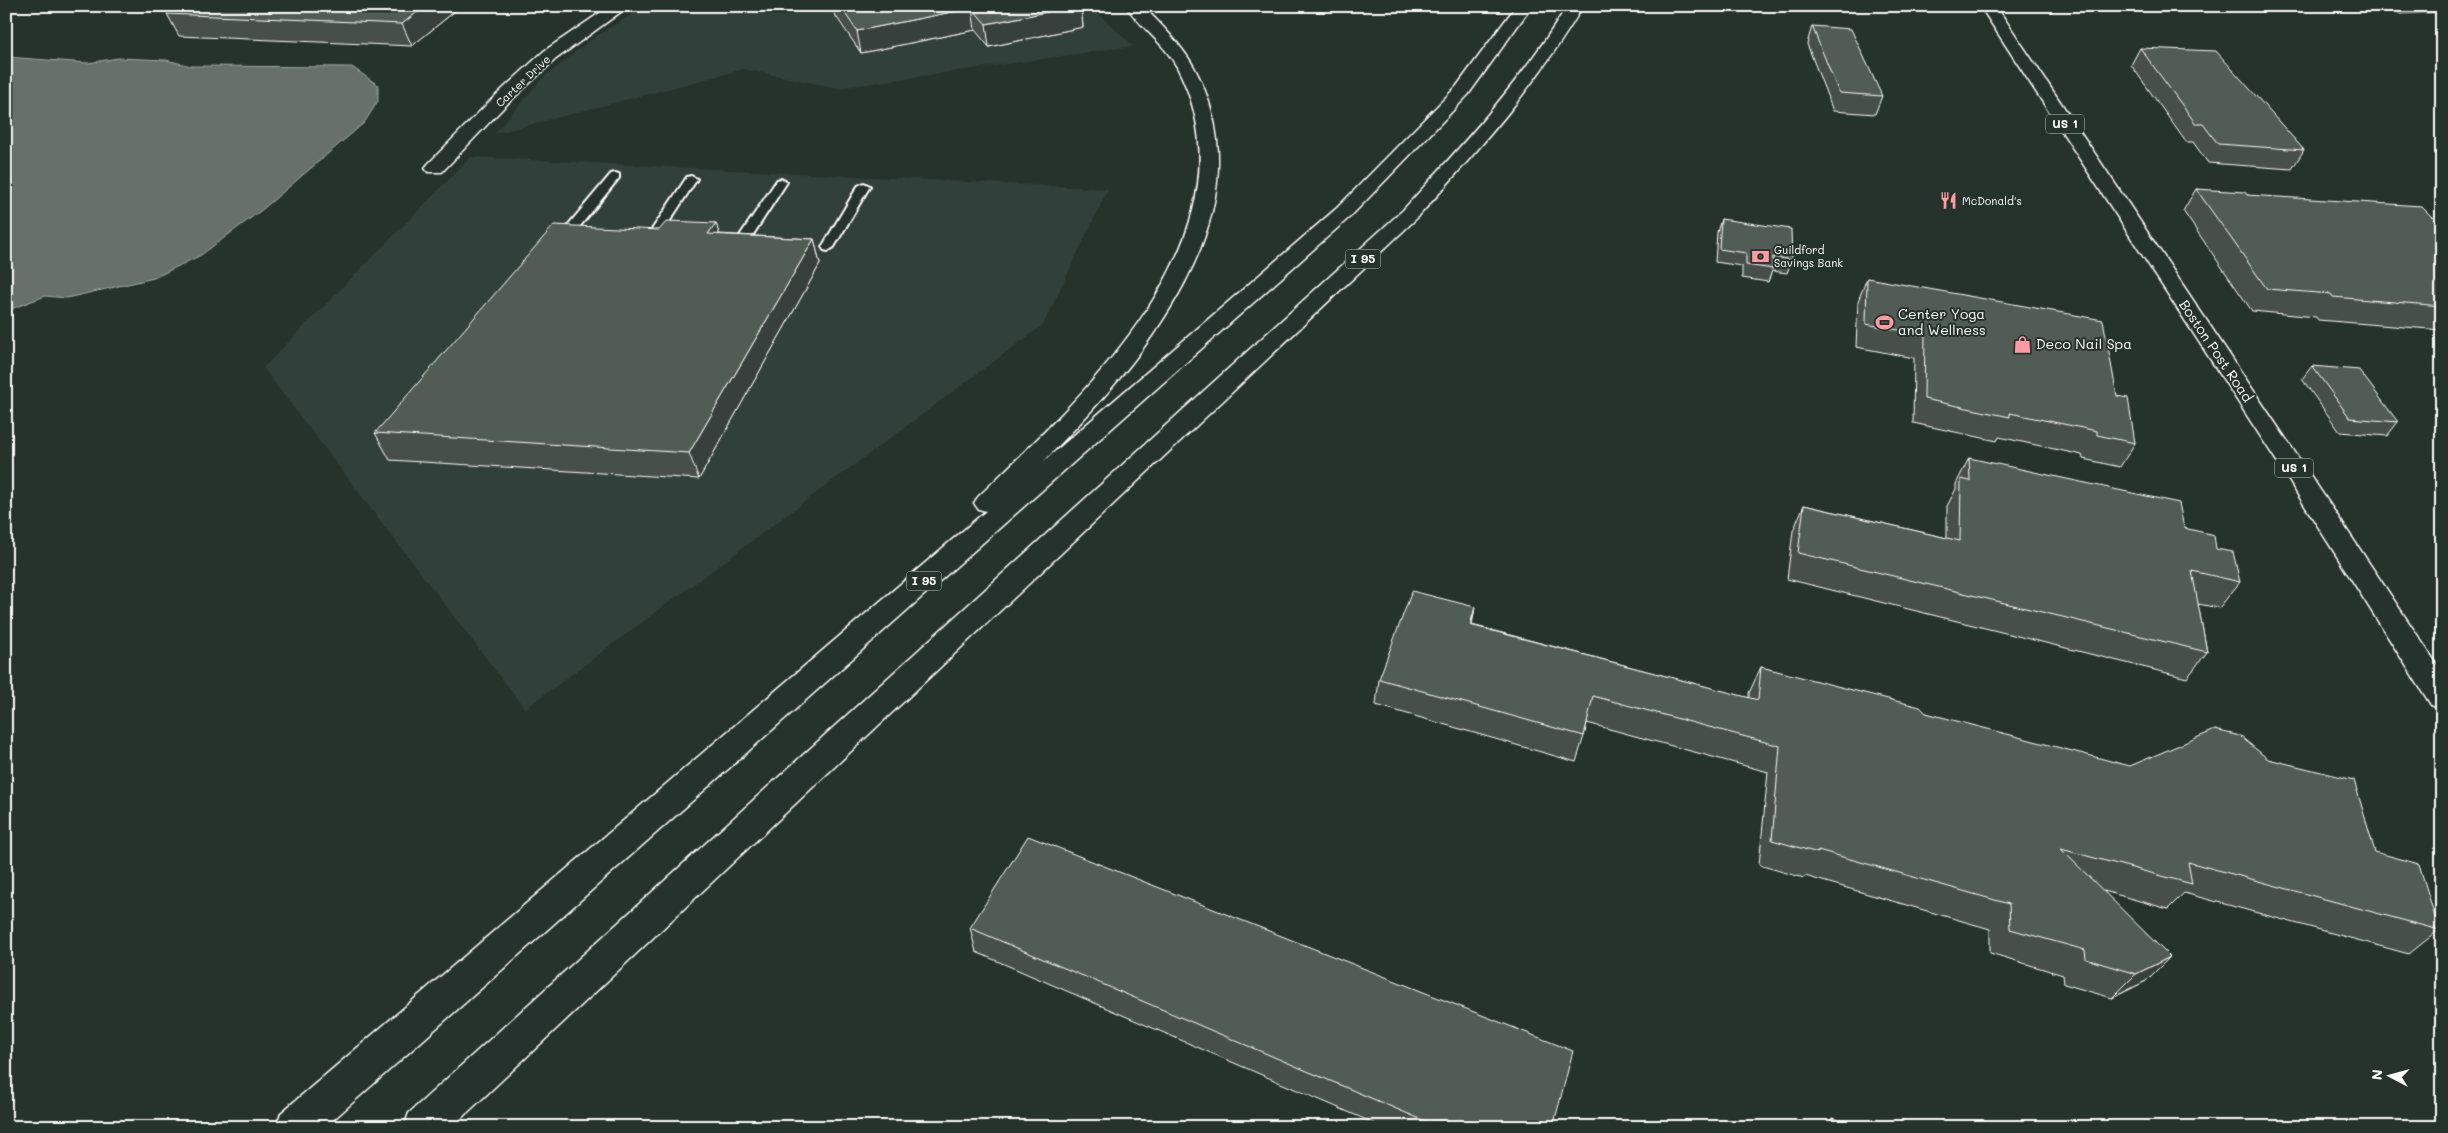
<svg xmlns="http://www.w3.org/2000/svg" width="2448" height="1133" font-family="Mali,sans-serif">
	<style>
		.built { fill: #333f3a }
		.water { fill: #67706c; stroke: #a4a9a7 }
		.lines { fill: none; stroke-linecap: round; stroke-linejoin: round }
		.service-casing { stroke: #fff; stroke-width: 4 }
		.minor-casing { stroke: #fff; stroke-width: 3 }
		.primary-casing { stroke: #fff; stroke-width: 3 }
		.motorway-casing { stroke: #fff; stroke-width: 3 }
		.service { fill: #26332d; fill-rule: evenodd }
		.minor { fill: #26332d; fill-rule: evenodd }
		.primary { fill: #26332d; fill-rule: evenodd }
		.motorway { fill: #26332d; fill-rule: evenodd }
		.wall { fill: #464f4b; stroke: #fff }
		.shaded-wall { fill: #39403d; stroke: #fff }
		.building { fill: #515c57; stroke: #fff }
		.labels { text-anchor: middle; stroke-width: 4; stroke-linejoin: round; paint-order: stroke }
		.far-street-label { font-size: 11px; fill: #fff; stroke: #26332d }
		.far-poi-label { font-size: 11px; fill: #fff; stroke: #26332d; text-anchor: start }
		.shield { fill: #26332d; stroke: #bec2c0; stroke-width: 1 }
		.shield-label { font-size: 12px; font-weight: bold; fill: #fff }
		.poi-label { font-size: 14px; fill: #fff; stroke: #26332d; text-anchor: start }
		.street-label { font-size: 14px; fill: #fff; stroke: #26332d }
	</style>
	<rect width="100%" height="100%" fill="#26332d"/>
	<filter id="ink" filterUnits="userSpaceOnUse"><feTurbulence type="fractalNoise" baseFrequency=".02" numOctaves="2"/><feDisplacementMap in="SourceGraphic" scale="10" xChannelSelector="R" yChannelSelector="G"/><feConvolveMatrix kernelMatrix="1 2 1 2 8 2 1 2 1" color-interpolation-filters="sRGB"/></filter>
	<g filter="url(#ink)">
		<g class="built">
			<path d="M645 6H1090L1133 46 838 88 744 69 494 134 541 80 592 39Z"/>
			<path d="M471 157 1108 189 1043 325 525 709 263 368Z"/>
		</g>
		<path class="water" d="M6 57 88 63 118 58 166 60 191 66 352 67 378 85V101L364 123 263 209 201 255 154 278 67 298 45 296 6 311Z"/>
		<g class="lines">
			<defs>
				<g id="service">
					<path d="M615 173 619 174V178L572 236H564L562 233 564 230 611 174Z"/>
					<path d="M691 176 697 179 662 233 672 234 674 237 668 241 649 240 647 237 687 177Z"/>
					<path d="M781 179 787 182 747 244 723 243 721 240 723 237H739L777 180Z"/>
					<path d="M864 183 870 186 834 247 828 251 824 250 822 247 858 186Z"/>
				</g>
				<path id="minor" d="M610 6H629L556 59 504 107 442 172H428L425 168 428 164 492 99 544 51Z"/>
				<path id="primary" d="M1980 6H1996L2442 672V709L2431 705 2274 457Z"/>
				<g id="motorway">
					<path d="M1126 6H1143C1161 25 1181 44 1194 67 1273 214 1141 362 1044 461L1337 208 1456 87 1516 6H1532L1468 95 1351 216 325 1127H276L281 1113 986 511 978 509 974 503 978 497C1085 393 1263 233 1177 67 1164 43 1141 28 1126 6Z"/>
					<path d="M1567 6H1583C1537 85 1477 151 1417 218L452 1127H404L409 1113 1403 210C1462 145 1521 82 1567 6Z"/>
				</g>
			</defs>
			<use href="#service" class="service-casing"/>
			<use href="#minor" class="minor-casing"/>
			<use href="#primary" class="primary-casing"/>
			<use href="#motorway" class="motorway-casing"/>
			<use href="#service" class="service"/>
			<use href="#minor" class="minor"/>
			<use href="#primary" class="primary"/>
			<use href="#motorway" class="motorway"/>
		</g>
		<g class="wall">
			<path d="M179 6H460V7L412 46 179 36 167 14Z"/>
			<path d="M829 6H1081L1083 27 989 47 975 30 861 53Z"/>
			<path d="M2389 6H2442V12L2400 14Z"/>
			<path d="M1812 26 1882 96 1875 114 1833 111 1807 44Z"/>
			<path d="M2140 48 2304 150 2292 169 2208 163 2193 142H2186L2131 65Z"/>
			<path d="M2196 189 2247 195 2442 227V330L2318 320 2316 317 2252 311 2183 211Z"/>
			<path d="M1721 219 1792 260 1787 273 1772 271 1768 282 1742 278V266L1715 262 1717 232Z"/>
			<path d="M716 223 719 234 814 239 820 264 699 479 390 460 375 433 659 230Z"/>
			<path d="M1867 278 2117 396 2135 443 2120 467 2083 459 2082 455 1999 437 1997 441 1913 423 1914 358 1856 347 1858 301Z"/>
			<path d="M2312 366 2398 422 2387 436 2340 432 2302 379Z"/>
			<path d="M1969 458 2184 528 2216 549 2240 582 2219 608 2198 604 2207 652 2187 678 1787 579 1793 531 1804 505 1947 538V506L1956 489V484Z"/>
			<path d="M1475 607 1472 625 1749 698V693L1761 667 1926 713 2375 852 2439 930 2409 954 2184 893 2168 909 2104 891 2146 981 2112 998 2064 984 2063 975 1990 953V929L1805 876 1804 878 1759 865 1768 772 1587 723 1584 736 1576 762 1376 705 1379 679Z"/>
			<path d="M970 928 1553 1127H1383L976 952Z"/>
			<path d="M1833 1118 1856 1127H1826Z"/>
		</g>
		<g class="shaded-wall">
			<path d="M425 6H460V7L412 46 402 24Z"/>
			<path d="M1077 6H1081L1083 27 989 47 986 24Z"/>
			<path d="M972 8 975 30 861 53 857 31Z"/>
			<path d="M716 223 723 248 708 234Z"/>
			<path d="M814 239 820 264 699 479 689 453Z"/>
			<path d="M1475 607 1470 634V625Z"/>
			<path d="M2170 957 2146 981 2112 998 2136 974Z"/>
		</g>
		<g class="building">
			<path d="M179 6H425L402 24 167 14Z"/>
			<path d="M840 6H1077L986 24 972 8 857 31Z"/>
			<path d="M1812 26 1851 29 1882 96 1839 93Z"/>
			<path d="M2140 48 2216 51 2304 150 2218 144 2203 124H2196Z"/>
			<path d="M2196 189 2245 192 2247 195 2421 206 2442 227V306L2333 297 2331 294 2267 289Z"/>
			<path d="M1721 219 1791 229 1792 260 1773 257V269L1746 265V253L1719 249Z"/>
			<path d="M667 221 716 223 708 234 814 239 689 453 375 433 554 225 659 230Z"/>
			<path d="M1867 278 2103 320 2117 396 2128 398 2135 443 2097 435V431L2010 413V417L1924 399 1925 335 1866 324Z"/>
			<path d="M2312 366 2359 370 2398 422 2350 418Z"/>
			<path d="M1969 458 2179 503 2184 528 2214 535 2216 549 2233 552 2240 582 2192 571 2207 652 1798 553 1804 505 1960 541 1961 479 1970 481Z"/>
			<path d="M1412 591 1475 607 1470 625 1758 700 1761 667 1920 707 1926 713 2130 766 2215 730 2240 736 2268 759 2354 780 2375 852 2419 864 2439 930 2188 862 2192 884 2061 849 2170 957 2136 974 2086 959 2085 950 2010 929 2009 904 1818 850V853L1772 840 1780 746 1593 696 1584 736 1379 679Z"/>
			<path d="M1028 836 1573 1051 1553 1127H1439L970 928Z"/>
			<path d="M1833 1118 1856 1127H1832Z"/>
		</g>
	</g>
	<defs>
		<symbol id="restaurant-bare" viewBox="-9 -9 18 18"><path d="M-5-6h1v4h1v-4h1v4h1v-4h1v5L-1.5 .5V6h-2V.5L-5-1ZM5-6V6H3V1.5H1.5Q1.5-4 5-6Z" fill="#ff9aa2" stroke="#26332d" stroke-width="2.5" paint-order="stroke"/></symbol>
		<symbol id="bank-bare" viewBox="-9 -9 18 18"><path d="M-6-4H6V4H-6ZM0-2.3a2.3 2.3 0 1 0 0 4.6a2.3 2.3 0 1 0 0-4.6Z" fill="#ff9aa2" stroke="#26332d" stroke-width="2.5" paint-order="stroke"/></symbol>
		<symbol id="stadium-bare" viewBox="-9 -9 18 18"><path d="M0-5a6.5 5 0 1 0 0 10a6.5 5 0 1 0 0-10ZM-3.5-1.8h7v3.6h-7Z" fill="#ff9aa2" stroke="#26332d" stroke-width="2.5" paint-order="stroke"/></symbol>
		<symbol id="shop-bare" viewBox="-9 -9 18 18"><path d="M-5-2.5h2.3a2.7 3.5 0 0 1 5.4 0H5L5.5 6h-11ZM-1.5-2.5h3a1.5 2.3 0 0 0-3 0Z" fill="#ff9aa2" stroke="#26332d" stroke-width="2.5" paint-order="stroke"/></symbol>
	</defs>
	<g fill-rule="evenodd">
		<use href="#restaurant-bare" x="1936" y="188" width="25" height="25"/>
		<use href="#bank-bare" x="1748" y="244" width="25" height="25"/>
		<use href="#stadium-bare" x="1872" y="310" width="25" height="25"/>
		<use href="#shop-bare" x="2010" y="332" width="25" height="25"/>
	</g>
	<g class="labels">
		<g class="far-street-label">
			<text transform="translate(523 81) rotate(-43)" y="4">Carter Drive</text>
		</g>
		<g class="far-poi-label">
			<text x="1962" y="205">McDonald's</text>
			<text x="1774" y="254">Guildford<tspan x="1774" dy="13">Savings Bank</tspan></text>
		</g>
		<g class="shield">
			<rect x="2046" y="114.5" width="38" height="19" rx="4"/>
			<rect x="1345.5" y="249.5" width="35" height="19" rx="4"/>
			<rect x="2275" y="458.5" width="38" height="19" rx="4"/>
			<rect x="906.5" y="571.5" width="35" height="19" rx="4"/>
		</g>
		<g class="shield-label">
			<text x="2065" y="128">US 1</text>
			<text x="1363" y="263">I 95</text>
			<text x="2294" y="472">US 1</text>
			<text x="924" y="585">I 95</text>
		</g>
		<g class="poi-label">
			<text x="1898" y="319">Center Yoga<tspan x="1898" dy="16">and Wellness</tspan></text>
			<text x="2036" y="349">Deco Nail Spa</text>
		</g>
		<g class="street-label">
			<text transform="translate(2216 351) rotate(56)" y="5">Boston Post Road</text>
		</g>
	</g>
	<rect width="2448" height="1133" fill="none" stroke="#26332d" stroke-width="25"/>
	<rect x="12" y="12" width="2423" height="1108" fill="none" stroke="#fff" stroke-width="2" filter="url(#ink)"/>
	<g transform="translate(2390 1076) rotate(276)" stroke="#26332d" stroke-width="4" paint-order="stroke">
	<path d="M0-4L9 19L0 12L-9 19Z" fill="#ffffff"/>
	<text y="-8" font-size="14" font-weight="bold" text-anchor="middle" fill="#ffffff">N</text>
	</g>
</svg>
